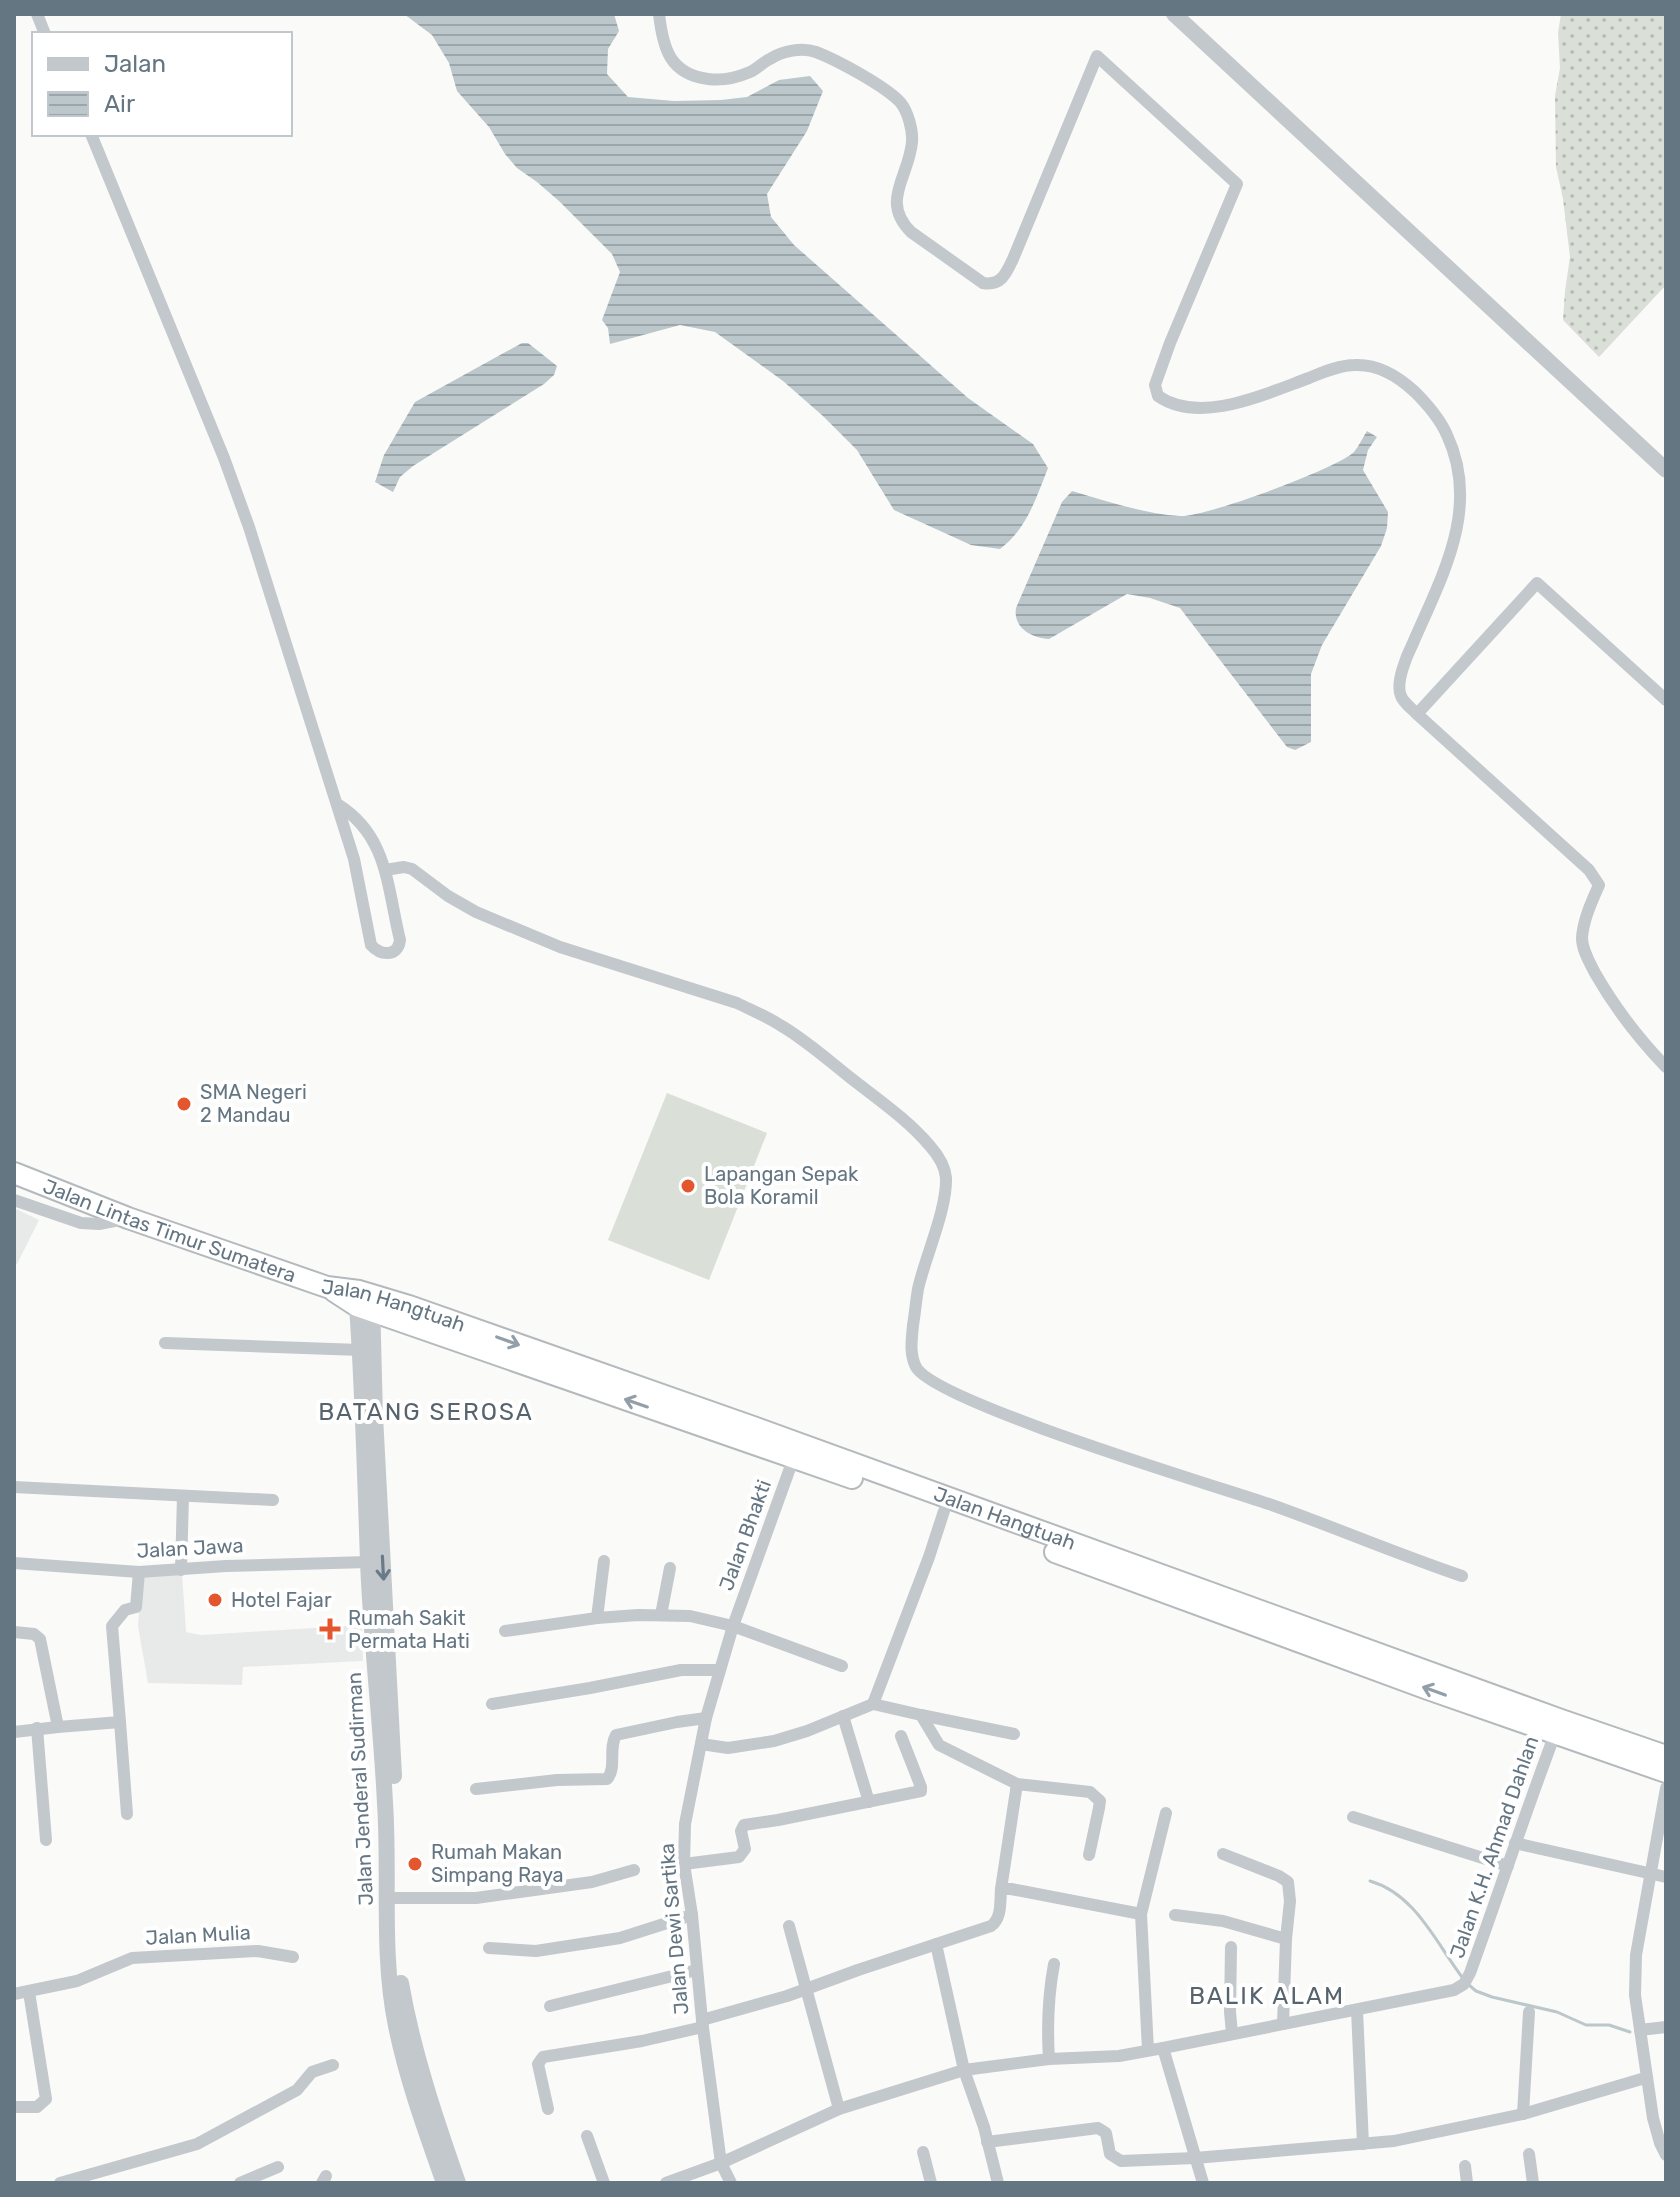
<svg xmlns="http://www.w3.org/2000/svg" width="1680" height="2197" font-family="Rubik,sans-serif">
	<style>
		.built { fill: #e8e9e9 }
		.grass { fill: url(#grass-dots) }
		.pitch { fill: #dadfd7 }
		.water { fill: url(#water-rules) }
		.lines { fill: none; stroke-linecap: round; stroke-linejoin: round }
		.stream { stroke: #bbc7cb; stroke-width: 3 }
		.trunk-casing { stroke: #b4b9bd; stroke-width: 24 }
		.minor { stroke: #c3c8cc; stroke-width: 12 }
		.tertiary { stroke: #c3c8cc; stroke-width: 16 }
		.trunk { stroke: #fff; stroke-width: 20 }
		.oneway { stroke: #939fa8 }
		.oneway2 { stroke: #6a7a87 }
		.poi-dot { fill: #e4572e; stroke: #fff; stroke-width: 3 }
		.labels { text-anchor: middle; stroke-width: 8; stroke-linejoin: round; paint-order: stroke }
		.poi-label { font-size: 20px; fill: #657683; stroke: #fff; text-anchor: start }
		.street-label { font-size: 20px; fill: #657683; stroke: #fff }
		.quarter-label { font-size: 24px; letter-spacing: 2px; fill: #57646e; stroke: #fff }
	</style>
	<defs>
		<pattern id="grass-dots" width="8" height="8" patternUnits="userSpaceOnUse" patternTransform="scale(2)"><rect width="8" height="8" fill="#dadfd7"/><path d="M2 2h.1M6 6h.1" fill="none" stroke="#b4b9b4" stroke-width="1.8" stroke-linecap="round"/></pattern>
		<pattern id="water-rules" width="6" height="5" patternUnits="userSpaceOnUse" patternTransform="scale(2)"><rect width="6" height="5" fill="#bbc7cb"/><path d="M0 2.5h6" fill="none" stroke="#9ca6aa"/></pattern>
	</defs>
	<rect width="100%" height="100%" fill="#fafaf8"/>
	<g class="built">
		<path d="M14 1208 39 1220 17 1264 14 1263Z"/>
		<path d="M182 1573 186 1632 201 1635 362 1625 363 1661 243 1667 242 1685 148 1683 138 1626 141 1576Z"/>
	</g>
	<path class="grass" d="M1561 14H1666V285L1599 357 1563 320 1565 291 1570 257 1563 199 1556 167 1555 96 1560 68 1558 33Z"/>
	<path class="pitch" d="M667 1093 767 1133 709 1280 608 1240Z"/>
	<g class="water">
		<path d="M404 14H614L619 31 608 49 607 74 628 97 674 101 721 100 747 97 779 80 810 76 823 91 807 131 767 194 771 217 794 245 968 398 1033 444 1048 468C1036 498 1027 529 1000 549L971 545 894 510 857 450 823 416 783 381 715 332 680 325 610 344 608 328 602 320 620 272 612 254 559 201 537 182 517 168 505 154 489 127 457 91 449 63 432 35Z"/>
		<path d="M522 343H528L557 366 554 375 544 384 413 466 400 477 393 492 375 482 384 455 415 402Z"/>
		<path d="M1367 431 1377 437 1368 450 1363 470 1388 512 1387 528 1381 546 1322 645 1311 674V742L1295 750 1287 747 1180 608 1150 598 1127 594 1049 639C1030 638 1013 627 1016 608L1062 502 1072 491C1107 501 1144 514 1180 516 1204 518 1338 468 1354 452 1359 446 1363 437 1367 431Z"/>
	</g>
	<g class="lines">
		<g class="stream">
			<path d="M1370 1881C1415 1894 1435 1941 1462 1977"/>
			<path d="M1469 1985 1476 1991 1492 1997 1557 2012 1586 2025H1609L1630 2032"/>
		</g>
		<defs>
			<g id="trunk">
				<path id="s1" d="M14 1173 128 1218 327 1287 359 1291 409 1306 756 1428 1561 1720 1666 1756"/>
				<path d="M334 1291 357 1306 852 1478"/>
				<path d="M1055 1552 1428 1689 1666 1772"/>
			</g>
		</defs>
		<use href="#trunk" class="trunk-casing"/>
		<g class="minor">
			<path d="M37 14 45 34"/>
			<path d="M659 14C663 49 670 74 708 79 722 81 736 78 750 72 757 69 763 62 770 59 782 51 802 47 816 52 837 60 885 86 900 102 908 111 913 131 912 142 909 177 880 201 911 232L983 283C1001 286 1006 274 1013 259L1097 56 1237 184 1170 343 1155 385 1158 396C1200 425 1265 394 1309 378 1323 372 1340 365 1355 365 1378 364 1399 377 1415 392 1427 404 1440 419 1447 435 1481 508 1442 576 1413 643 1407 655 1395 683 1401 696 1403 702 1412 709 1417 714"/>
			<path d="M91 134 224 458 249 527 354 859 371 945C381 956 398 957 400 940 387 887 388 835 337 804"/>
			<path d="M1666 700 1537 583 1417 714 1589 870 1599 885C1592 901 1583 920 1582 938 1582 950 1590 963 1595 973 1615 1008 1638 1038 1666 1067"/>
			<path d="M385 870 404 867 412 869 448 896 476 912 560 947 737 1003C751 1010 766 1016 780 1025 806 1040 829 1061 852 1079 879 1100 908 1120 930 1146 938 1155 945 1166 946 1178 947 1210 925 1257 918 1289 916 1301 915 1313 913 1325 912 1338 909 1354 916 1367 935 1402 1216 1486 1269 1504 1334 1527 1397 1554 1462 1576"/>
			<path d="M14 1200 81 1223 99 1224 124 1219"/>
			<path d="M165 1343 360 1350"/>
			<path d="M14 1487 273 1500"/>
			<path d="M14 1563 139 1572 226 1566 368 1562"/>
			<path d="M181 1570 183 1496"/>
			<path d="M661 1615 670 1568"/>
			<path d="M597 1618 604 1561"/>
			<path d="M505 1631 597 1618 638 1615 690 1616 733 1626 842 1666"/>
			<path d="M14 1632 34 1634 40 1639 58 1727 14 1732"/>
			<path d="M492 1704 590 1688 681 1670H720"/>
			<path d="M873 1704 929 1557 944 1511"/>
			<path d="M921 1715 1014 1734"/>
			<path d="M843 1716 869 1802"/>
			<path d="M120 1722 112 1626 125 1610 136 1607 139 1572"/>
			<path d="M58 1727 120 1722 127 1814"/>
			<path d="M37 1728 46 1840"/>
			<path d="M701 1744 728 1748 774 1741 807 1731 873 1704 921 1715 939 1745 1017 1784"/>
			<path d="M1666 1788 1636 1955 1635 1995 1653 2118 1660 2143 1666 2155"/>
			<path d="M476 1789 557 1780 607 1779C617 1768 608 1749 616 1735L677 1722 706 1718"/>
			<path d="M1353 1817 1508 1866"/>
			<path d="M1515 1843 1666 1877"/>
			<path d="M1223 1854 1279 1876 1288 1882 1290 1901 1286 1939"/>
			<path d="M684 1864 739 1857 745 1849 741 1831 744 1825 778 1820 921 1791V1787L901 1736"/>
			<path d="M1001 1889 1017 1784 1090 1792 1100 1801 1099 1808 1089 1855"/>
			<path d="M396 1898H476L592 1882 634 1870"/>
			<path d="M1175 1915 1223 1921 1286 1939 1283 2024"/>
			<path d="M789 1926 839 2109"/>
			<path d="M936 1944 964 2070 984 2127 998 2183"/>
			<path d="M1231 1947 1230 2012 1232 2033"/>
			<path d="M489 1948 536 1951 620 1938 692 1915"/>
			<path d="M14 1994 77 1981 132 1958 258 1951 293 1957"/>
			<path d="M550 2006 697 1970"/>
			<path d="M1357 2010 1363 2144"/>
			<path d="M702 2020 787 1996 858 1970 991 1926C1002 1918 1000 1902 1001 1889H1011L1141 1914"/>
			<path d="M1640 2030 1666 2027"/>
			<path d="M1163 2048 1203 2183"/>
			<path d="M1148 2050 1141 1914 1166 1813"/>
			<path d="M1049 2059C1047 2027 1048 1996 1054 1964"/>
			<path d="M14 2107H37L46 2099 29 1992"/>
			<path d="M548 2109 538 2064 543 2057 642 2041 703 2027"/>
			<path d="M1523 2114 1529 2012"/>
			<path d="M587 2136 604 2183"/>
			<path d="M987 2142 1098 2128 1106 2133 1110 2154 1121 2161 1195 2158 1394 2141 1523 2114 1645 2078"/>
			<path d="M923 2152 931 2183"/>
			<path d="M1529 2154 1533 2183"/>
			<path d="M1465 2166 1467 2183"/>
			<path d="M60 2183 197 2144 297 2090 312 2072 333 2065"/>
			<path d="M240 2183 278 2167"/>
			<path d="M322 2183 326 2176"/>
			<path d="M666 2183 721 2163 839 2109 964 2070 1049 2059 1119 2056 1163 2048 1454 1990 1464 1984 1470 1973C1499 1893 1525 1813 1555 1734"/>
			<path d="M731 2183 721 2163 702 2020 692 1915 684 1864 685 1824 706 1718 733 1626 794 1457"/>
		</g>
		<g class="tertiary">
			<path d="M1174 14 1666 470"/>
			<path d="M358 1296 357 1306C363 1391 365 1476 368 1561 371 1641 381 1722 385 1803 390 1877 381 1953 396 2026 407 2080 426 2132 444 2183"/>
			<path d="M372 1300 375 1416 394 1776"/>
			<path d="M401 1983C413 2052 435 2117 458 2183"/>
		</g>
		<use href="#trunk" class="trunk"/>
	</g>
	<defs><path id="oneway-shaft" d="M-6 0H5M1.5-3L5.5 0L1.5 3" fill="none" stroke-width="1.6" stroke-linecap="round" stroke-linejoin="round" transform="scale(2)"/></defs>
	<g class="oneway">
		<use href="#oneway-shaft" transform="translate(508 1341) rotate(20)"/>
		<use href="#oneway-shaft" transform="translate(636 1403) rotate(-161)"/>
		<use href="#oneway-shaft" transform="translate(1434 1691) rotate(-160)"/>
	</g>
	<use class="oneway2" href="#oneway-shaft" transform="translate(383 1568) rotate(87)"/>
	<g class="poi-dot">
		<circle cx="184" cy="1104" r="8"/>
		<circle cx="688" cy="1186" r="8"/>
		<circle cx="215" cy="1600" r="8"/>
		<path d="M326 1617h8v8h8v8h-8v8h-8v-8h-8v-8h8z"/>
		<circle cx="415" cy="1864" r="8"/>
	</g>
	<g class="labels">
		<g class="poi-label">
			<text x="200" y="1099">SMA Negeri<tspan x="200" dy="23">2 Mandau</tspan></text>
			<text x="704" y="1181">Lapangan Sepak<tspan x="704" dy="23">Bola Koramil</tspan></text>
			<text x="231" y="1607">Hotel Fajar</text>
			<text x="348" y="1625">Rumah Sakit<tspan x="348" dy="23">Permata Hati</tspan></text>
			<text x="431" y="1859">Rumah Makan<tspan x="431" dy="23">Simpang Raya</tspan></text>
		</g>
		<g class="street-label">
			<text dy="7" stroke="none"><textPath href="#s1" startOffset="166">Jalan Lintas Timur Sumatera</textPath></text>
			<text dy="7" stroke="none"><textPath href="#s1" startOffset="402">Jalan Hangtuah</textPath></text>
			<text dy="7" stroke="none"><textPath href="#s1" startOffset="1050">Jalan Hangtuah</textPath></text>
			<text transform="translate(745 1535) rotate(-70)" y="7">Jalan Bhakti</text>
			<text transform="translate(190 1548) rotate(-3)" y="7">Jalan Jawa</text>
			<text transform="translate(360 1789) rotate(-93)" y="7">Jalan Jenderal Sudirman</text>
			<text transform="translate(1494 1847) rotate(-71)" y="7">Jalan K.H. Ahmad Dahlan</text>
			<text transform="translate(674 1929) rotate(-95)" y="7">Jalan Dewi Sartika</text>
			<text transform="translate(198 1935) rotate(-3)" y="7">Jalan Mulia</text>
		</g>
		<g class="quarter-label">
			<text x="426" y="1420">BATANG SEROSA</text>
			<text x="1267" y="2004">BALIK ALAM</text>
		</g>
	</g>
	<rect width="1680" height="2197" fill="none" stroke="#657683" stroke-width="32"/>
	<rect x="32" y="32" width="260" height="104" fill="#ffffff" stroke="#c1c8cd" stroke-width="2"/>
	<rect x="48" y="58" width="40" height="12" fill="#c3c8cc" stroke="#c1c8cd" stroke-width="2"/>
	<text x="104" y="72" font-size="24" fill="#657683">Jalan</text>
	<rect x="48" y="92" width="40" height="24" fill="url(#water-rules)" stroke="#c1c8cd" stroke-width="2"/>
	<text x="104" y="112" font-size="24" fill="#657683">Air</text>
</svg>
